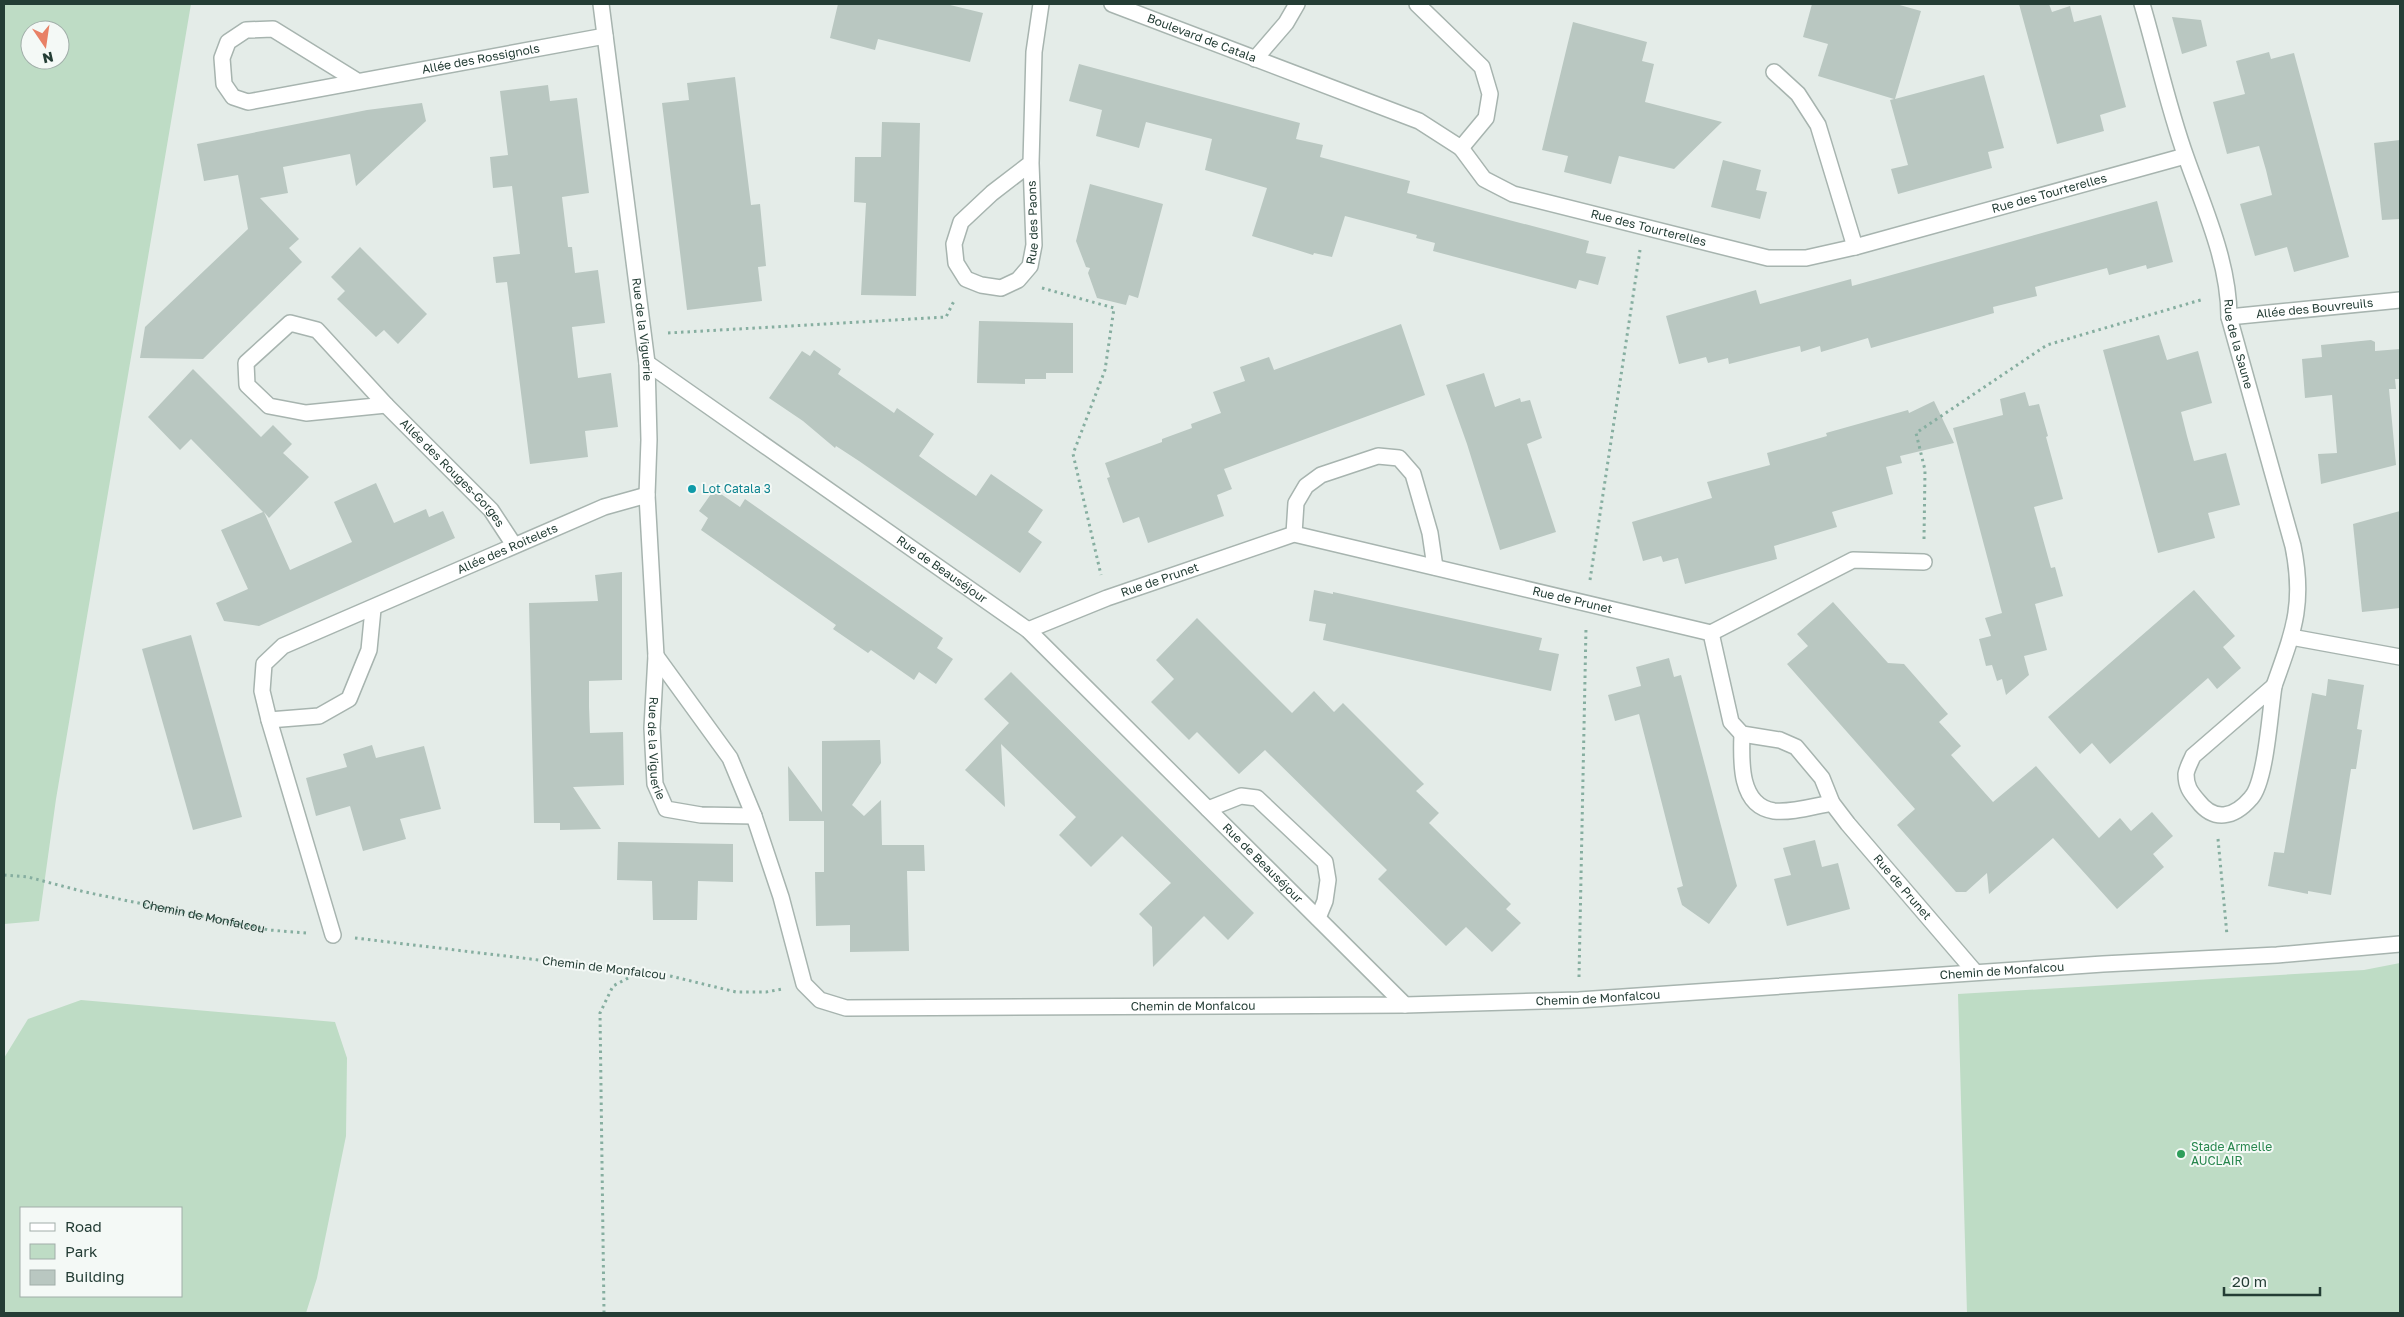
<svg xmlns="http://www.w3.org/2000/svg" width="2404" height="1317" font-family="'Golos Text',sans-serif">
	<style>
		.green { fill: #bedcc5; fill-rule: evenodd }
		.building { fill: #b9c7c1 }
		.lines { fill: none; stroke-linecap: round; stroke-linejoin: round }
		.service-casing { stroke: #a7b4af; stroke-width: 18 }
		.minor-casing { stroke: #a7b4af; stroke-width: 18 }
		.path { stroke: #86aea0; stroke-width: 3; stroke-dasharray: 2.5 4; stroke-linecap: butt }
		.service { stroke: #fff; stroke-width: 15 }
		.minor { stroke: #fff; stroke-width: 15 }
		.culture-dot { fill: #0f9aa8; stroke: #f4f9f6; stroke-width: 2 }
		.leisure-dot { fill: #2e9e5b; stroke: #f4f9f6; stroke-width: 2 }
		.labels { text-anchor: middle; stroke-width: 4; stroke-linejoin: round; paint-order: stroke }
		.street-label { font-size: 12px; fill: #243d35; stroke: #f4f9f6 }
		.culture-label { font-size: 12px; fill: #0d838f; stroke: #f4f9f6; text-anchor: start }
		.leisure-label { font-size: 12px; fill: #27864d; stroke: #f4f9f6; text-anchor: start }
	</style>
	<rect width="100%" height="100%" fill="#e4ece8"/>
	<g class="green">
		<path d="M4 4H191L56 799 39 921 4 924ZM30 30H60V60H30Z"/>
		<path d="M2400 963V1313H1967L1958 994 2364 970Z"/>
		<path d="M81 1000 335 1022 347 1058 346 1136 317 1278 306 1313H4V1058L28 1019ZM181 1208V1296H21V1208Z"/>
	</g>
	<g class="building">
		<path d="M838 4H946L983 13 970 62 878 39 875 50 830 38Z"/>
		<path d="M1812 4H1896L1921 11 1895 99 1984 75 2004 148 1988 152 1992 168 1898 194 1891 169 1908 165 1890 100 1894 99 1818 76 1828 44 1803 37Z"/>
		<path d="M2019 4H2049L2052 12 2070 6 2074 22 2101 15 2126 107 2100 115 2104 131 2057 144Z"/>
		<path d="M2172 17 2201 20 2207 46 2182 54Z"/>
		<path d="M1573 22 1647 42 1642 61 1654 64 1645 102 1722 122 1674 169 1619 156 1611 184 1564 172 1568 156 1542 150Z"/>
		<path d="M2269 52 2271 59 2294 53 2349 257 2294 272 2287 247 2255 256 2240 204 2272 195 2266 170 2259 146 2227 154 2213 102 2245 94 2236 61Z"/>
		<path d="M1079 64 1300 123 1296 139 1323 145 1320 157 1410 181 1407 193 1589 241 1586 253 1606 257 1598 285 1579 280 1576 289 1433 251 1435 243 1416 238 1417 235 1345 216 1332 257 1314 253 1313 255 1252 236 1267 188 1205 170 1212 139 1146 122 1139 148 1096 136 1102 110 1069 101Z"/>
		<path d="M735 77 751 205 760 204 766 266 758 267 762 301 687 310 662 103 689 100 687 83Z"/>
		<path d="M548 85 550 101 577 98 589 193 562 197 568 247H572L575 273 598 270 605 323 572 327 578 378 611 373 618 427 585 431 588 457 530 464 507 282 496 283 493 257 520 254 512 186 493 188 490 157 508 155 500 91Z"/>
		<path d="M422 103 426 121 356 186 350 154 283 167 288 193 260 198 299 239 289 248 302 262 203 359 140 358 145 327 248 229 238 175 204 181 197 144 367 110Z"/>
		<path d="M882 122 920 123 916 296 861 295 866 203 854 202 855 157H881Z"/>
		<path d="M2400 140V219L2382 220 2374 143Z"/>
		<path d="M1723 160 1761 170 1756 190 1767 192 1760 219 1711 207Z"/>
		<path d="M1090 184 1163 204 1138 298 1129 295 1126 305 1097 298 1088 273 1090 268 1086 267 1076 241Z"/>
		<path d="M2157 201 2173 262 2147 269 2146 265 2109 275 2107 268 2035 287 2037 296 1993 307 1994 313 1871 348 1868 338 1821 352 1820 346 1801 352 1800 346 1729 364 1728 358 1708 363 1706 357 1679 364 1666 316 1756 290 1760 304 1851 279 1852 286Z"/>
		<path d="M360 247 427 314 398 344 384 330 376 337 337 299 345 291 331 277Z"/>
		<path d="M979 321 1073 323V373H1046V379H1025V384L977 383Z"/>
		<path d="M1401 324 1425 395 1224 469 1232 489 1217 495 1224 516 1148 543 1139 517 1123 523 1107 478 1110 477 1105 463 1162 442V439L1192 428 1191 424 1221 413 1213 392 1245 381 1240 367 1269 357 1274 370Z"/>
		<path d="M2159 335 2167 360 2198 351 2212 403 2181 412 2187 436 2194 461 2226 453 2240 505 2208 513 2215 538 2158 553 2103 350Z"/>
		<path d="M2371 340 2375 342V351L2400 349V379H2395L2396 389H2389L2396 465 2321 484 2318 454 2337 453 2332 395 2305 398 2302 359 2322 357 2321 345Z"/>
		<path d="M814 350 841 369 838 374 894 413 897 408 934 434 919 456 947 476 976 496 991 474 1043 510 1028 532 1042 542 1020 573 859 461 836 446 835 448 803 421 769 398 802 351 810 356Z"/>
		<path d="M193 369 261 437 273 425 292 444 283 453 309 477 269 518 264 512 290 570 352 542 334 502 376 483 394 523 426 509 429 517 443 511 455 538 259 626 224 621 216 603 248 589 221 530 263 512 191 439 180 450 148 417Z"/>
		<path d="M1484 373 1495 407 1520 398 1521 402 1530 400 1542 438 1527 444 1556 532 1500 550 1467 444 1446 385Z"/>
		<path d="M2025 392 2029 406 2039 404 2048 436 2046 437 2063 499 2034 507 2051 568 2055 567 2063 596 2035 604 2047 650 2024 656 2029 675 2006 695 2002 679 1997 681 1992 665 1986 666 1979 639 1991 636 1985 618 2002 613 1953 428 2003 415 2000 399Z"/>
		<path d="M1934 401 1954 443 1900 456 1902 463 1886 467 1893 494 1832 512 1837 527 1774 546 1777 559 1685 584 1678 558 1663 562 1661 556 1643 561 1632 522 1712 498 1707 482 1770 465 1767 453 1827 436 1826 433 1908 410 1909 413Z"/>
		<path d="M711 494H721L740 507 745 499 943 638 937 648 953 659 936 684 919 672 914 680 871 650 868 653 833 629 836 625 701 530 708 518 699 511Z"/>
		<path d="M2400 511V608L2362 612 2353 524Z"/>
		<path d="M622 572V680L589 681V707L590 733 623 732 624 785 573 787 601 829 560 830V823H534L529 603 598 601 595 575Z"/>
		<path d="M1314 590 1333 594V592L1542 638 1539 650 1559 654 1551 691 1323 640 1326 624 1309 621Z"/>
		<path d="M2194 590 2235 636 2223 647 2241 668 2217 689 2208 678 2110 764 2092 743 2080 754 2048 717Z"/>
		<path d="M1833 602 1888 663 1904 664 1948 714 1939 722 1961 746 1951 755 1993 802 2036 766 2099 838 2120 818 2131 831 2152 812 2173 836 2153 854 2164 867 2117 909 2053 838 1989 894 1987 873 1966 892H1956L1897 825 1915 809 1787 664 1808 646 1797 634Z"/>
		<path d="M1197 618 1292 713 1314 691 1334 712 1343 703 1424 784 1416 791 1439 813 1429 823 1511 904 1506 909 1521 923 1492 952 1466 927 1446 946 1378 879 1387 870 1265 750 1239 774 1197 732 1189 740 1151 702 1174 679 1156 660Z"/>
		<path d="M191 635 242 817 193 830 142 649Z"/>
		<path d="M1669 658 1674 677 1681 675 1737 886 1709 924 1682 905 1677 888 1683 886 1639 714 1615 721 1608 695 1641 686 1636 667Z"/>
		<path d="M1011 672 1254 913 1228 940 1204 916 1153 967 1152 927 1139 914 1171 883 1122 836 1091 867 1059 835 1076 817 1001 744 1005 807 965 770 1009 723 984 699Z"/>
		<path d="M2328 679 2364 685 2357 729 2362 730 2356 769H2351L2331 895 2308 891V894L2268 886 2274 852 2284 853 2312 693 2326 696Z"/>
		<path d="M880 740 881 763 852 805 864 816 881 800 882 845H924L925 871H907L909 951 850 952V925L816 926 815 872H824V821H789L788 766 822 812V741Z"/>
		<path d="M372 745 376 758 424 746 441 809 400 819 406 839 363 851 350 806 316 816 306 778 347 767 343 754Z"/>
		<path d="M1815 840 1822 867 1838 863 1850 909 1787 926 1774 879 1791 875 1783 848Z"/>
		<path d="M618 842 733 844V882L698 881 697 920H653L652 881 617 880Z"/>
	</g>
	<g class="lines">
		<defs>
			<g id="service">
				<path d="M1774 72 1798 94 1818 125 1855 247"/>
				<path d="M1294 534 1296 503 1306 486 1321 475 1378 456 1399 458 1413 474 1430 533 1435 567"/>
				<path d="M1208 809 1241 796 1257 798 1325 862 1328 880 1325 901 1318 918"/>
			</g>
			<g id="minor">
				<path id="s2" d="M601 4 647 363 649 440 647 495 656 656 652 728 655 784 666 809 701 815 754 816"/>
				<path id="s3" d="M1112 4 1419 121 1461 148 1486 118 1490 94 1482 67 1417 4"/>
				<path id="s4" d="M2142 4C2157 55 2168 107 2186 157 2204 208 2229 262 2229 317L2293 546C2305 605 2293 632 2274 686"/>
				<path d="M1255 59 1286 23 1297 4"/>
				<path id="s5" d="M357 81 273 29 246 30 228 42 222 58 224 84 233 97 248 102 605 36"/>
				<path id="s6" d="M1461 148 1484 179 1513 194 1768 258H1806L1855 247 2185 156"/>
				<path id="s7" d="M1031 163 992 193 961 222 954 244 956 263 966 279 981 285 1001 288 1018 280 1030 266 1034 245 1031 163 1034 52 1041 4"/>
				<path id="s8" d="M2229 317 2400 300"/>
				<path d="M290 323 317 330 386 405 306 413 269 406 247 385 246 363Z"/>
				<path id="s9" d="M647 363 1028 630 1405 1005"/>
				<path id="s10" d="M386 405 491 510 514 545"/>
				<path id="s11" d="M1028 630 1107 598 1294 534 1711 633 1731 722 1742 734 1780 740 1796 747 1822 778 1832 803 1848 824 1975 972"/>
				<path d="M1711 633 1853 560 1924 562"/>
				<path d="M2291 637 2400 657"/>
				<path id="s12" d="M656 656 730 758 754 816 781 897 804 984 820 1000 846 1008 1405 1005 1579 1000 2103 964 2277 955 2400 944"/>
				<path d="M2274 686C2270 711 2266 782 2251 798 2234 818 2214 822 2198 801 2190 792 2186 786 2186 774 2187 768 2191 761 2193 756Z"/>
				<path d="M269 720 319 716 349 699 369 650 373 609"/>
				<path d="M1742 734C1741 761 1739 806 1774 811 1792 813 1814 806 1832 803"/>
				<path id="s13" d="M333 935 269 720 262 691 264 664 283 646 604 507 647 495"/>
			</g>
		</defs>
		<use href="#service" class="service-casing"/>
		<use href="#minor" class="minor-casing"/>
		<g class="path">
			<path d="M1042 288 1114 308 1105 370 1073 454 1101 575"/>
			<path d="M668 333 946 317 955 299"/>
			<path d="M1924 539 1925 470 1916 433 2047 345 2204 299"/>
			<path d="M1590 580 1640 250"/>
			<path d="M2218 839 2227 935"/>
			<path id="s1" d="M4 875 28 877 85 892 269 930 307 933"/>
			<path d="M355 938 614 969 635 975 654 972 736 992H766L782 989"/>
			<path d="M1579 977 1586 628"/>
			<path d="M604 1313 600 1013 613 986 634 975"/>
		</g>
		<use href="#service" class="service"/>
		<use href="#minor" class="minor"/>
	</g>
	<circle class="culture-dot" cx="692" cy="489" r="5"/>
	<circle class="leisure-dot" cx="2181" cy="1154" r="5"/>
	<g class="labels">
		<g class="street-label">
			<text dy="4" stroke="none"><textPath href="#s3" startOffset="96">Boulevard de Catala</textPath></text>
			<text dy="4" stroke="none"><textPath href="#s5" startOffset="459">Allée des Rossignols</textPath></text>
			<text dy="4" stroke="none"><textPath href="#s6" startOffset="624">Rue des Tourterelles</textPath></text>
			<text dy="4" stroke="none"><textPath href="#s7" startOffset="270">Rue des Paons</textPath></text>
			<text dy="4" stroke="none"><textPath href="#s6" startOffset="211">Rue des Tourterelles</textPath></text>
			<text dy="4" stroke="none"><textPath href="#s8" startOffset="86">Allée des Bouvreuils</textPath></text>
			<text dy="4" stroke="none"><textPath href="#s2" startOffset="328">Rue de la Viguerie</textPath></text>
			<text dy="4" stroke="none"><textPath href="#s4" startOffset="354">Rue de la Saune</textPath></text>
			<text dy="4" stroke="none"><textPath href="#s10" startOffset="95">Allée des Rouges-Gorges</textPath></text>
			<text dy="4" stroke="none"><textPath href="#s13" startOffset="552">Allée des Roitelets</textPath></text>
			<text dy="4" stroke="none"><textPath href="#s9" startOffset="360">Rue de Beauséjour</textPath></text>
			<text dy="4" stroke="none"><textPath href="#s11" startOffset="141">Rue de Prunet</textPath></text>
			<text dy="4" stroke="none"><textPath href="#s11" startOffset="569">Rue de Prunet</textPath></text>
			<text dy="4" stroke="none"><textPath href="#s2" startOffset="748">Rue de la Viguerie</textPath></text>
			<text dy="4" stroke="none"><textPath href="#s9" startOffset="796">Rue de Beauséjour</textPath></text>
			<text dy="4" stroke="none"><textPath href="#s11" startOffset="1052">Rue de Prunet</textPath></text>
			<text dy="4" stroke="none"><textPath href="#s1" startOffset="204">Chemin de Monfalcou</textPath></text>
			<text transform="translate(604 968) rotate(7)" y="4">Chemin de Monfalcou</text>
			<text dy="4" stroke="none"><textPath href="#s12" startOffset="1571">Chemin de Monfalcou</textPath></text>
			<text dy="4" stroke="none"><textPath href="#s12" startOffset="1166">Chemin de Monfalcou</textPath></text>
			<text dy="4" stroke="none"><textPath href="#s12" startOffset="761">Chemin de Monfalcou</textPath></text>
		</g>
		<g class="culture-label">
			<text x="702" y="493">Lot Catala 3</text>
		</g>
		<g class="leisure-label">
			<text x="2191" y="1151">Stade Armelle<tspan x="2191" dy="14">AUCLAIR</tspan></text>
		</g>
	</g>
	<rect width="2404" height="1317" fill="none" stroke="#243d35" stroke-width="10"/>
	<rect x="20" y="1207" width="162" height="90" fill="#f4f9f6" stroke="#a1aea9"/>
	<rect x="30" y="1223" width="25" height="8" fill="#ffffff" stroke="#a1aea9"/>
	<text x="65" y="1232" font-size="15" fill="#243d35">Road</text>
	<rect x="30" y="1244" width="25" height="15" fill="#bedcc5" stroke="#a1aea9"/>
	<text x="65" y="1257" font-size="15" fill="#243d35">Park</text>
	<rect x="30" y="1270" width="25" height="15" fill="#b9c7c1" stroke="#a1aea9"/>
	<text x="65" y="1282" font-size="15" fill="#243d35">Building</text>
	<g transform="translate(45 45) rotate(167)"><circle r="24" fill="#f4f9f6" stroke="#a1aea9"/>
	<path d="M0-4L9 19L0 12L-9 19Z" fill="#e88166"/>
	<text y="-8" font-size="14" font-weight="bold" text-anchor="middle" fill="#243d35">N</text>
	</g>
	<path d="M2224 1287v8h96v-8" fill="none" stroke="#243d35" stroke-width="2.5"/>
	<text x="2232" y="1287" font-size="15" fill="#243d35" stroke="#f4f9f6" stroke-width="4" paint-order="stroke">20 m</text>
</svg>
